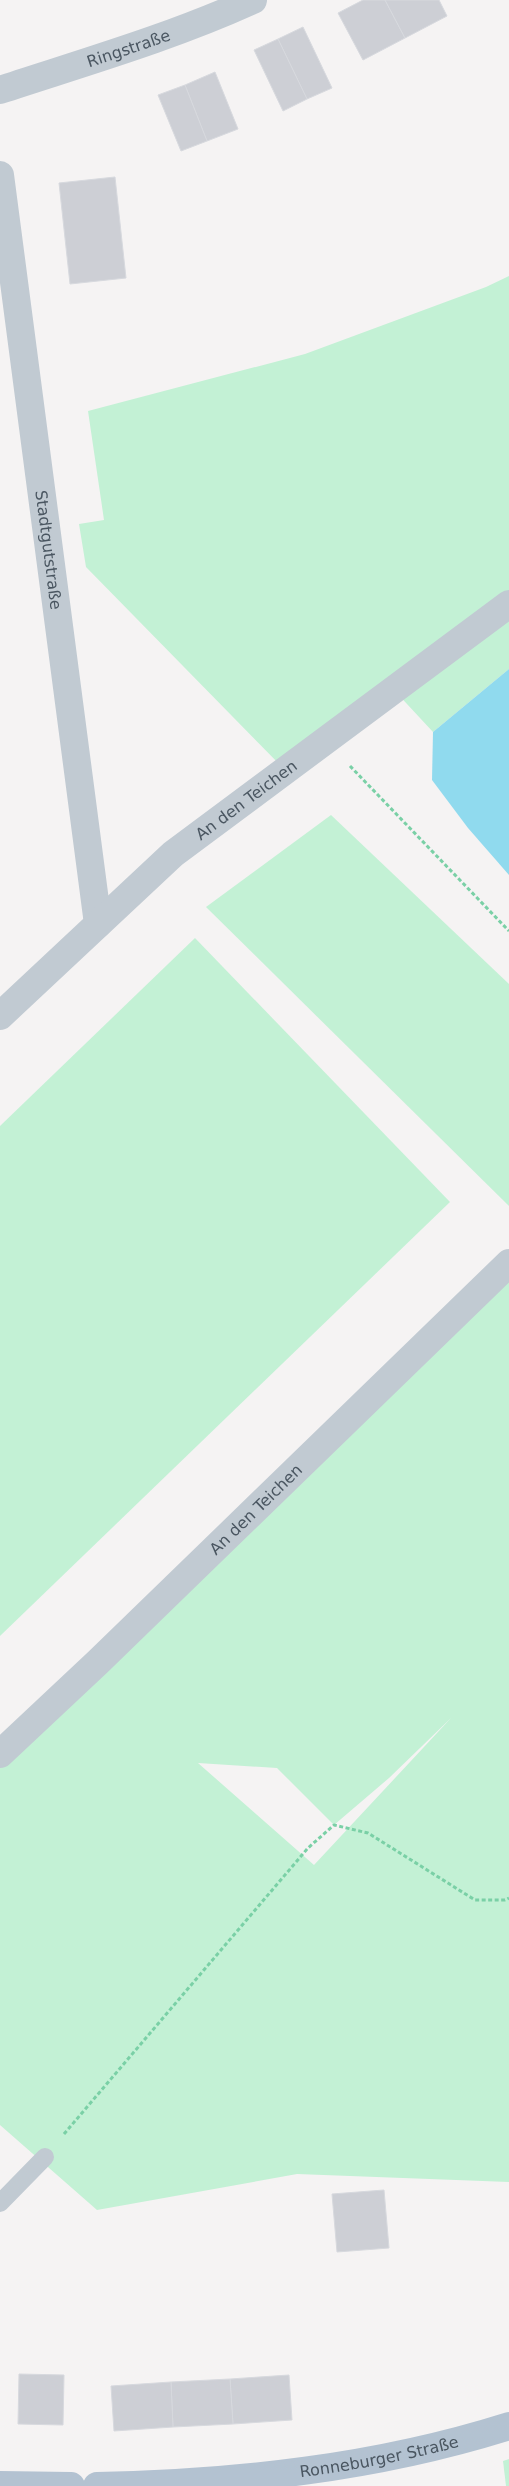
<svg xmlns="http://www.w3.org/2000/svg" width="509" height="2486" font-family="'DejaVu Sans',sans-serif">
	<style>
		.green { fill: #c3f1d5; fill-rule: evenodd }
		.water { fill: #90daee }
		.building { fill: #cdcfd5; stroke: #d7d9de }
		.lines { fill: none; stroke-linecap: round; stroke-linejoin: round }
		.path { stroke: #7ad0a6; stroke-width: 3; stroke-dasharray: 4 2.5; stroke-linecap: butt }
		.lane { stroke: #c1cad2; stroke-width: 18 }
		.street { stroke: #c1cad2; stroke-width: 28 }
		.primary { stroke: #b3c2d1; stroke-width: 28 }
		.labels { text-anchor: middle; stroke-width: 4; stroke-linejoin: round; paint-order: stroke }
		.street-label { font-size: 16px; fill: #4a5661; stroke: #fff }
	</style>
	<rect width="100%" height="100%" fill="#f5f3f3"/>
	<g class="green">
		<path d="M509 276V669L433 732 394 690 285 770 86 567 79 524 104 520 88 411 305 354 486 287Z"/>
		<path d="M331 815 509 984V1206L206 907Z"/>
		<path d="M195 938 450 1202 0 1636V1126Z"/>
		<path d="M509 1263V2182L297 2174 97 2210 0 2125V1754ZM451 1718 314 1865 198 1763 277 1768 334 1825 389 1778Z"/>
		<path d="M509 2459V2486H506L503 2461Z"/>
	</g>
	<path class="water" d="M509 669V875L468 828 432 780 433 732Z"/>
	<g class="building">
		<path d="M363 0H385L405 38 363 60 338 13Z"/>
		<path d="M385 0H439L447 16 405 38Z"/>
		<path d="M303 27 332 88 307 99 278 39Z"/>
		<path d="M278 39 307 99 283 111 254 50Z"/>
		<path d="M215 72 238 129 207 141 185 85Z"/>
		<path d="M185 85 207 141 181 151 158 95Z"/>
		<path d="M115 177 126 278 70 284 59 183Z"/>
		<path d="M384 2190 389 2248 337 2252 332 2194Z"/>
		<path d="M19 2374 64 2375 63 2425 18 2424Z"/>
		<path d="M289 2375 292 2420 233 2424 230 2379Z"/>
		<path d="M230 2379 233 2424 173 2427 171 2382Z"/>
		<path d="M171 2382 173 2427 114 2431 111 2386Z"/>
	</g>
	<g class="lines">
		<g class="path">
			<path d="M350 766 509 931"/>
			<path d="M64 2134 308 1848 334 1825 368 1833 475 1900H505L509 1898"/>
		</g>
		<path class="lane" d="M0 2203 45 2157"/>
		<g class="street">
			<path id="s1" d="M0 90C85 62 172 37 253 0"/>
			<path id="s2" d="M0 175 98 924"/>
			<path id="s3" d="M0 1016 173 854 509 604"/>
			<path id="s4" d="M0 1754 98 1662 509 1263"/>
		</g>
		<g class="primary">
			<path d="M0 2485 71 2486"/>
			<path id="s5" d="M97 2486C237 2483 376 2468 509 2426"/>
		</g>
	</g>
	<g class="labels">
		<g class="street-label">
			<text dy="6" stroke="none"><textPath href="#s1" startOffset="135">Ringstraße</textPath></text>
			<text dy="6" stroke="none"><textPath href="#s2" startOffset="378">Stadtgutstraße</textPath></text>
			<text dy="6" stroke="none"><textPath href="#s3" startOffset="328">An den Teichen</textPath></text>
			<text dy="6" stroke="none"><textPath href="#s4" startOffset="354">An den Teichen</textPath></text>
			<text dy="6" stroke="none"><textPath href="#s5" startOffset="284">Ronneburger Straße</textPath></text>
		</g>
	</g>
</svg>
